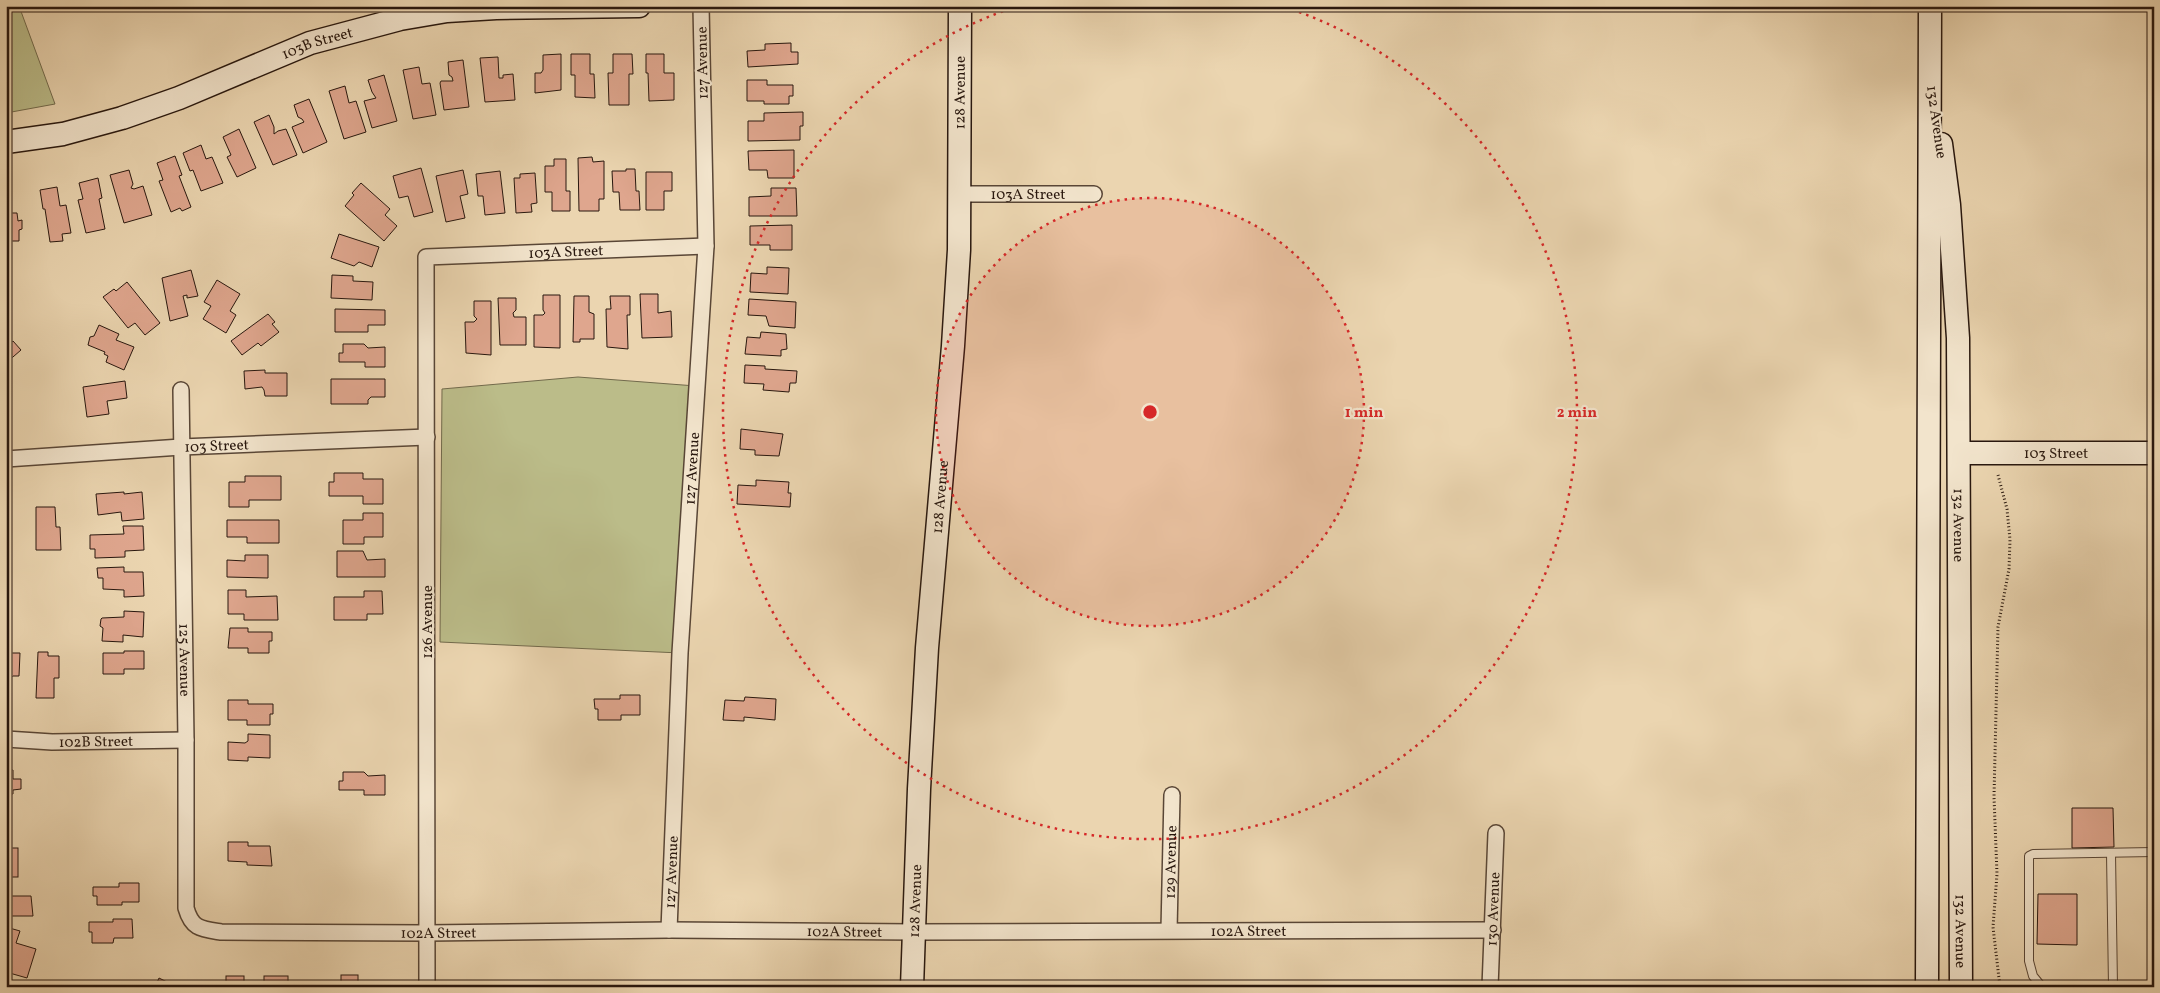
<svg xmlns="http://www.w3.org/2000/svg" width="2160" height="993" font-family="Vollkorn,serif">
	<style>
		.green { fill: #bbbc89; stroke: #726a4c }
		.building { fill: #dfa68e; stroke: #28170e }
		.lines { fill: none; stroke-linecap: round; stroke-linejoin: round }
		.lane-casing { stroke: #594636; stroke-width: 10 }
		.street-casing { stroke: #594636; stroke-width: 18 }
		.secondary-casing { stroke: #28170e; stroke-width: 25 }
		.path { stroke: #28170e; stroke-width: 3; stroke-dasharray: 1 2.5; stroke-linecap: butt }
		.lane { stroke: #f2e4cc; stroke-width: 8 }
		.street { stroke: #f2e4cc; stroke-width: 15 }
		.secondary { stroke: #f2e4cc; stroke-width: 22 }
		.ring { fill: none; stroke: #d62828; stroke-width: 2.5; stroke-dasharray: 2.5 5 }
		.labels { text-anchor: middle; stroke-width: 4.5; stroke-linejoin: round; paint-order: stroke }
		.street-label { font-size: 15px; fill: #28170e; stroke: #f2e4cc }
		.centre { fill: #d62828; stroke: #f2e4cc; stroke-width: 2.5 }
		.ring-label { font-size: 15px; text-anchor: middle; font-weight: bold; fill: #d62828; stroke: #f2e4cc; stroke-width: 4.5; stroke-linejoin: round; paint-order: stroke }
	</style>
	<rect width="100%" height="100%" fill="#ebd5b0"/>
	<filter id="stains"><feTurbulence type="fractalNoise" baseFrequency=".004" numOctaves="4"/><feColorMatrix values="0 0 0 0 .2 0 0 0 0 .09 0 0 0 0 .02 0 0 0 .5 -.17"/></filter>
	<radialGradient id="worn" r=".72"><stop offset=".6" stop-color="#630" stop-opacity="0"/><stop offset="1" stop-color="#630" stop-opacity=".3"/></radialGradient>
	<g class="green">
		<path d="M6 6H19L55 104 6 113Z"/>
		<path d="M578 377 696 386 680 653 440 642 442 389Z"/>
	</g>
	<g class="building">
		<path d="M791 43V52H798V64L748 67 747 51 765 50V44Z"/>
		<path d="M561 54V90L535 93V73H541L543 70V55Z"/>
		<path d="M571 54H590V74H594L595 98 575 97V75H571Z"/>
		<path d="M613 54H632L633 74H629V105H609L608 73H613Z"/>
		<path d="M646 54H664V73H674V100L649 101 648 73H646Z"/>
		<path d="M498 57 499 78H503V75L513 74 515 100 485 102 480 58Z"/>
		<path d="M463 60 469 107 444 110 440 83 441 81H453L452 77 449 75 448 62Z"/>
		<path d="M419 67 422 84 430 83 436 115 413 119 403 70Z"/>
		<path d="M384 75 397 121 372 128 364 101 376 98 372 92 368 80Z"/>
		<path d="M747 80H767V85H793V96H789V104H764V101H747Z"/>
		<path d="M345 86 349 103 356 101 366 132 344 139 329 91Z"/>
		<path d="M309 99 327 142 303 153 292 127 304 122 302 119 298 117 294 105Z"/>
		<path d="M803 112V126H800V140L748 141V121H764V113Z"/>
		<path d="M269 115 274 127V134L278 131 286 129 297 155 273 165 254 122Z"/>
		<path d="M239 129 256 168 237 177 227 157 231 155 223 137Z"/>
		<path d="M201 145 206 159 212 157 223 183 201 191 193 170 190 171 183 153Z"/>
		<path d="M794 150V178H768L767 170H749L748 151Z"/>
		<path d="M175 156 182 175 179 176 191 207 182 211 180 208 171 212 159 181 163 180 157 163Z"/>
		<path d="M592 157 593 162 604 161V199H599V211H579L578 158Z"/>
		<path d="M554 159H566V191H570V211H552V192H545V166H554Z"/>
		<path d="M421 168 433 212 414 217 408 196 399 198 393 176Z"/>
		<path d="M626 169H635L636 191H639L640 210H620L619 192H613L612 171H626Z"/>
		<path d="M129 170 133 184 131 188 134 189 143 186 152 215 124 223 110 175Z"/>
		<path d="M463 170 468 194 460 196 465 218 446 222 436 176Z"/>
		<path d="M500 171 505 213 485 215 483 196H478L476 174Z"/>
		<path d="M646 172H672V191H664V210H646Z"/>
		<path d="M535 173 537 203 531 204 532 212 516 213 514 178H520V174Z"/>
		<path d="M98 178 102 198 99 199 105 229 86 233 78 200 83 199 79 183Z"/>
		<path d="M361 183 390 209 385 215 397 226 384 241 345 206 354 195 352 193Z"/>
		<path d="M57 187 60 206 66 205 71 233 62 234 63 241 50 242 45 209H43L40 190Z"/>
		<path d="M771 188H796L797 216H749V197L771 196Z"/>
		<path d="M6 194H9L11 213H17L18 221 22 220V229L19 230V241H10L11 248H6Z"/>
		<path d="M792 225V250H770V245H750V226Z"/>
		<path d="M339 234 379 247 372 267 359 262 354 266 331 258Z"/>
		<path d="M767 267 789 268 788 294 750 292 751 273 767 274Z"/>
		<path d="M191 270 198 296 187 298V295L183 296 188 316 170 321 162 278Z"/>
		<path d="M332 275 353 276V281L373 282 372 300 331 298Z"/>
		<path d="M217 280 240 294 230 311 236 315 226 333 203 319 211 306 204 302Z"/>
		<path d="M127 282 160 323 145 335 135 323 128 328 103 297 114 289 116 291Z"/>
		<path d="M640 294H658V313L671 311 672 337 642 338Z"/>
		<path d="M543 295H560V348L534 347V315H543L545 313 543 310Z"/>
		<path d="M574 296H589V312L594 314V339H580V342H573Z"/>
		<path d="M610 296H630V315H627L628 349 607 347 606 309H611Z"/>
		<path d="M498 298H516V310L513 313 514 317H526V345H500Z"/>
		<path d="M749 299 796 302 795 328 769 326 766 316 748 315Z"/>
		<path d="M474 301H491V355L466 353 465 322H474L477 319 474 316Z"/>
		<path d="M335 309 385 310V325H368V332H335Z"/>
		<path d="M268 314 275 322 272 324 279 332 261 346 258 343 242 355 231 341Z"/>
		<path d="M99 325 119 334 116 340 134 347 124 370 106 362 108 356 104 354 105 352 88 345 90 337 94 336Z"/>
		<path d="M761 332 786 334 787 349 781 350V356L745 354 747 337 760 338Z"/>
		<path d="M13 341 21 350 6 363V347Z"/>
		<path d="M343 344H364L368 348 385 347V367H365V362H339V353H343Z"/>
		<path d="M745 365 765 366V369L797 371 796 383H790L789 392 763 390 764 384 744 383Z"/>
		<path d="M265 370V373H287V396H265L264 390 262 387 245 389 244 371Z"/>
		<path d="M331 379H385V397H371L368 400V404H331Z"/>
		<path d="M125 381 127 398 107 401 109 414 87 417 83 387Z"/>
		<path d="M741 429 783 434 779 456 755 455V450L740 449Z"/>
		<path d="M334 473H363V479H383V504H363V496H329V482H334Z"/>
		<path d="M245 476H281V500H249V507H229V482H245Z"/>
		<path d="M756 480 789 482 788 493H791L790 507 737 504 738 485 756 486Z"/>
		<path d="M124 492V494L142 492 144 519 122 521 121 512 98 515 96 494Z"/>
		<path d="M36 507H55L56 527H60L61 550H36Z"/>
		<path d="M363 513H383V537H364V544H343V520H363Z"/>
		<path d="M227 520H279V543H247V537H227Z"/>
		<path d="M123 526H143L144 550 125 551V557L95 558V549H90V535L124 534Z"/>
		<path d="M337 551H363L367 560 385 559V577H337Z"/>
		<path d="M245 555H268V578L227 577V560L245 561Z"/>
		<path d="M124 567V572H143L144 596 124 597V590L103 589V578H98L97 568Z"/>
		<path d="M228 590H246V597L277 596 278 620H244V614H228Z"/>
		<path d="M364 591H382L383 614H367V620H334V597H364Z"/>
		<path d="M124 611 144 612 143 637 123 635V642L102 641 103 628 100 626 101 619 102 618 124 617Z"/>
		<path d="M230 628H248V632H272V641H269V653H248V648H228Z"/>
		<path d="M124 651H144V669H124V674H103V653H124Z"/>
		<path d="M38 652H48V656H59V678H54V698H36Z"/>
		<path d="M6 653H20L19 676H13L10 678 11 695H6Z"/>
		<path d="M620 695H640V715H621V720H598V709H595L594 699H620Z"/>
		<path d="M745 697 776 699 775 720 744 717V721L723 720 725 700 744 701Z"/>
		<path d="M228 700H248V704H273V714H270V725H247V720H228Z"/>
		<path d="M248 734 270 735V758L248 757V761L228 760V742L245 743 248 741Z"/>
		<path d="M6 770H13V779H21V789L13 790V794H6Z"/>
		<path d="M343 772H364L368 776 385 775V795H364V790H339V781H343Z"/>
		<path d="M2072 808H2113L2114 847 2072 848Z"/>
		<path d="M228 842H248V846H270L272 866 247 865V862L228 861Z"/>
		<rect x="6" y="848" width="12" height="29"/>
		<path d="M119 883H139V902H122V905H97V896H93V887H119Z"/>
		<path d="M6 892H9V896H31L33 916H8V912H6Z"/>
		<path d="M2038 894H2077V945L2037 944Z"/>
		<path d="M113 919H132L133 938H114L113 943H92V932H89V922H113Z"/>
		<path d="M6 927 20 931 16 943 36 949 27 978 6 972 8 958 6 957Z"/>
		<rect x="341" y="975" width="17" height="12"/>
		<rect x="226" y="976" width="18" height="11"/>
		<rect x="264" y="976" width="24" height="11"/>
		<path d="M159 978 177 987H155Z"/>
	</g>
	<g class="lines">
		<defs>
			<g id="lane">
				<path d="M2111 853 2113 987"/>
				<path d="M2042 987 2033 976 2029 961V856L2033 854 2154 852"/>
			</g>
			<g id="street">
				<path id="s1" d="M960 194H1094"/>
				<path id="s2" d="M181 390 186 740V908C192 929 201 929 221 932L427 933 669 930 914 932 1493 930"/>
				<path id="s3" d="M6 459 181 447 427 437"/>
				<path id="s4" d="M6 739 52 742 186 740"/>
				<path id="s5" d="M669 930 680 653 706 246 701 6"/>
				<path id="s6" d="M1169 930 1172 795"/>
				<path id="s7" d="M427 987 426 257 706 246"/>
				<path id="s8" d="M1490 987 1496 833"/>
			</g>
			<g id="secondary">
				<path id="s9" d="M6 142 63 134 122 118 179 98 310 43 400 19 447 11 496 8 639 6"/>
				<path id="s10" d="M1941 144 1949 205 1958 338 1961 987"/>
				<path id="s11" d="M1960 453H2154"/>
				<path id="s12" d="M912 987 919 789 927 648 953 346 959 250 960 6"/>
				<path d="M1927 987 1930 6"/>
			</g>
		</defs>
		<use href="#lane" class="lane-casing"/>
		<use href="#street" class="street-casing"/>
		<use href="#secondary" class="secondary-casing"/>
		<path class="path" d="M1998 475 2007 509 2010 540 2009 569 1998 627 1994 797 1997 874 1993 927 2000 987"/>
		<use href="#lane" class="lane"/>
		<use href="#street" class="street"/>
		<use href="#secondary" class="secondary"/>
	</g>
	<circle cx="1150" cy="412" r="214" fill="#d62828" fill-opacity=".12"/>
	<g class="ring">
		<circle cx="1150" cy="412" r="214"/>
		<path d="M1285 7A427 427 0 1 1 1015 7"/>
	</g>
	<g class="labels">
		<g class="street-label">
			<text dy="5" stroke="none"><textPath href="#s9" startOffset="328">103B Street</textPath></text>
			<text transform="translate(702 63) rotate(-91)" y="5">127 Avenue</text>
			<text dy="5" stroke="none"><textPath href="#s12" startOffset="896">128 Avenue</textPath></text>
			<text transform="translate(1937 122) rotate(82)" y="5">132 Avenue</text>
			<text dy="5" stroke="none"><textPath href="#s1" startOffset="68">103A Street</textPath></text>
			<text dy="5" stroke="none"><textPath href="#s7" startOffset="870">103A Street</textPath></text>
			<text dy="5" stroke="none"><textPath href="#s3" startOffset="211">103 Street</textPath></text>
			<text dy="5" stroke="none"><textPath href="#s11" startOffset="96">103 Street</textPath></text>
			<text dy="5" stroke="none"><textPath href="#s5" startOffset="462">127 Avenue</textPath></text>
			<text dy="5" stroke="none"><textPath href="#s12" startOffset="491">128 Avenue</textPath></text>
			<text dy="5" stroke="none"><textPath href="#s10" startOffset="382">132 Avenue</textPath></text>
			<text transform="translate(427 622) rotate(-90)" y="5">126 Avenue</text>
			<text dy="5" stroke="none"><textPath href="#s2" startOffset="270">125 Avenue</textPath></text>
			<text dy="5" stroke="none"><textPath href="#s4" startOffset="90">102B Street</textPath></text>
			<text dy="5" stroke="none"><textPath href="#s6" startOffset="68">129 Avenue</textPath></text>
			<text dy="5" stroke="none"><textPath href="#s5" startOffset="58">127 Avenue</textPath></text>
			<text dy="5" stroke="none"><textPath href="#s12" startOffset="86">128 Avenue</textPath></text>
			<text dy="5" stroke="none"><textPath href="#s8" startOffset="78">130 Avenue</textPath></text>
			<text dy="5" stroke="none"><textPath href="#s2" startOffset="1592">102A Street</textPath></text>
			<text dy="5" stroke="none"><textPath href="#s2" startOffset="1188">102A Street</textPath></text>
			<text dy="5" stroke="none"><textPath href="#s10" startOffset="788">132 Avenue</textPath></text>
			<text dy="5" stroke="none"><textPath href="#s2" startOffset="782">102A Street</textPath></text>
		</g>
	</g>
	<circle cx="1150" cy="412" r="8" class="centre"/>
	<g class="ring-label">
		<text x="1364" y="417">1 min</text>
		<text x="1577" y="417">2 min</text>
	</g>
	<rect width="2160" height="993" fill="none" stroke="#ebd5b0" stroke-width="25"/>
	<rect x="8" y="8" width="2145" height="978" fill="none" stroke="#28170e" stroke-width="2.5"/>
	<rect x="12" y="12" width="2135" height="968" fill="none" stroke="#28170e"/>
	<rect width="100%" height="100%" filter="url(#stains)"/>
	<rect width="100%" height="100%" fill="url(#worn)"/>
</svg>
